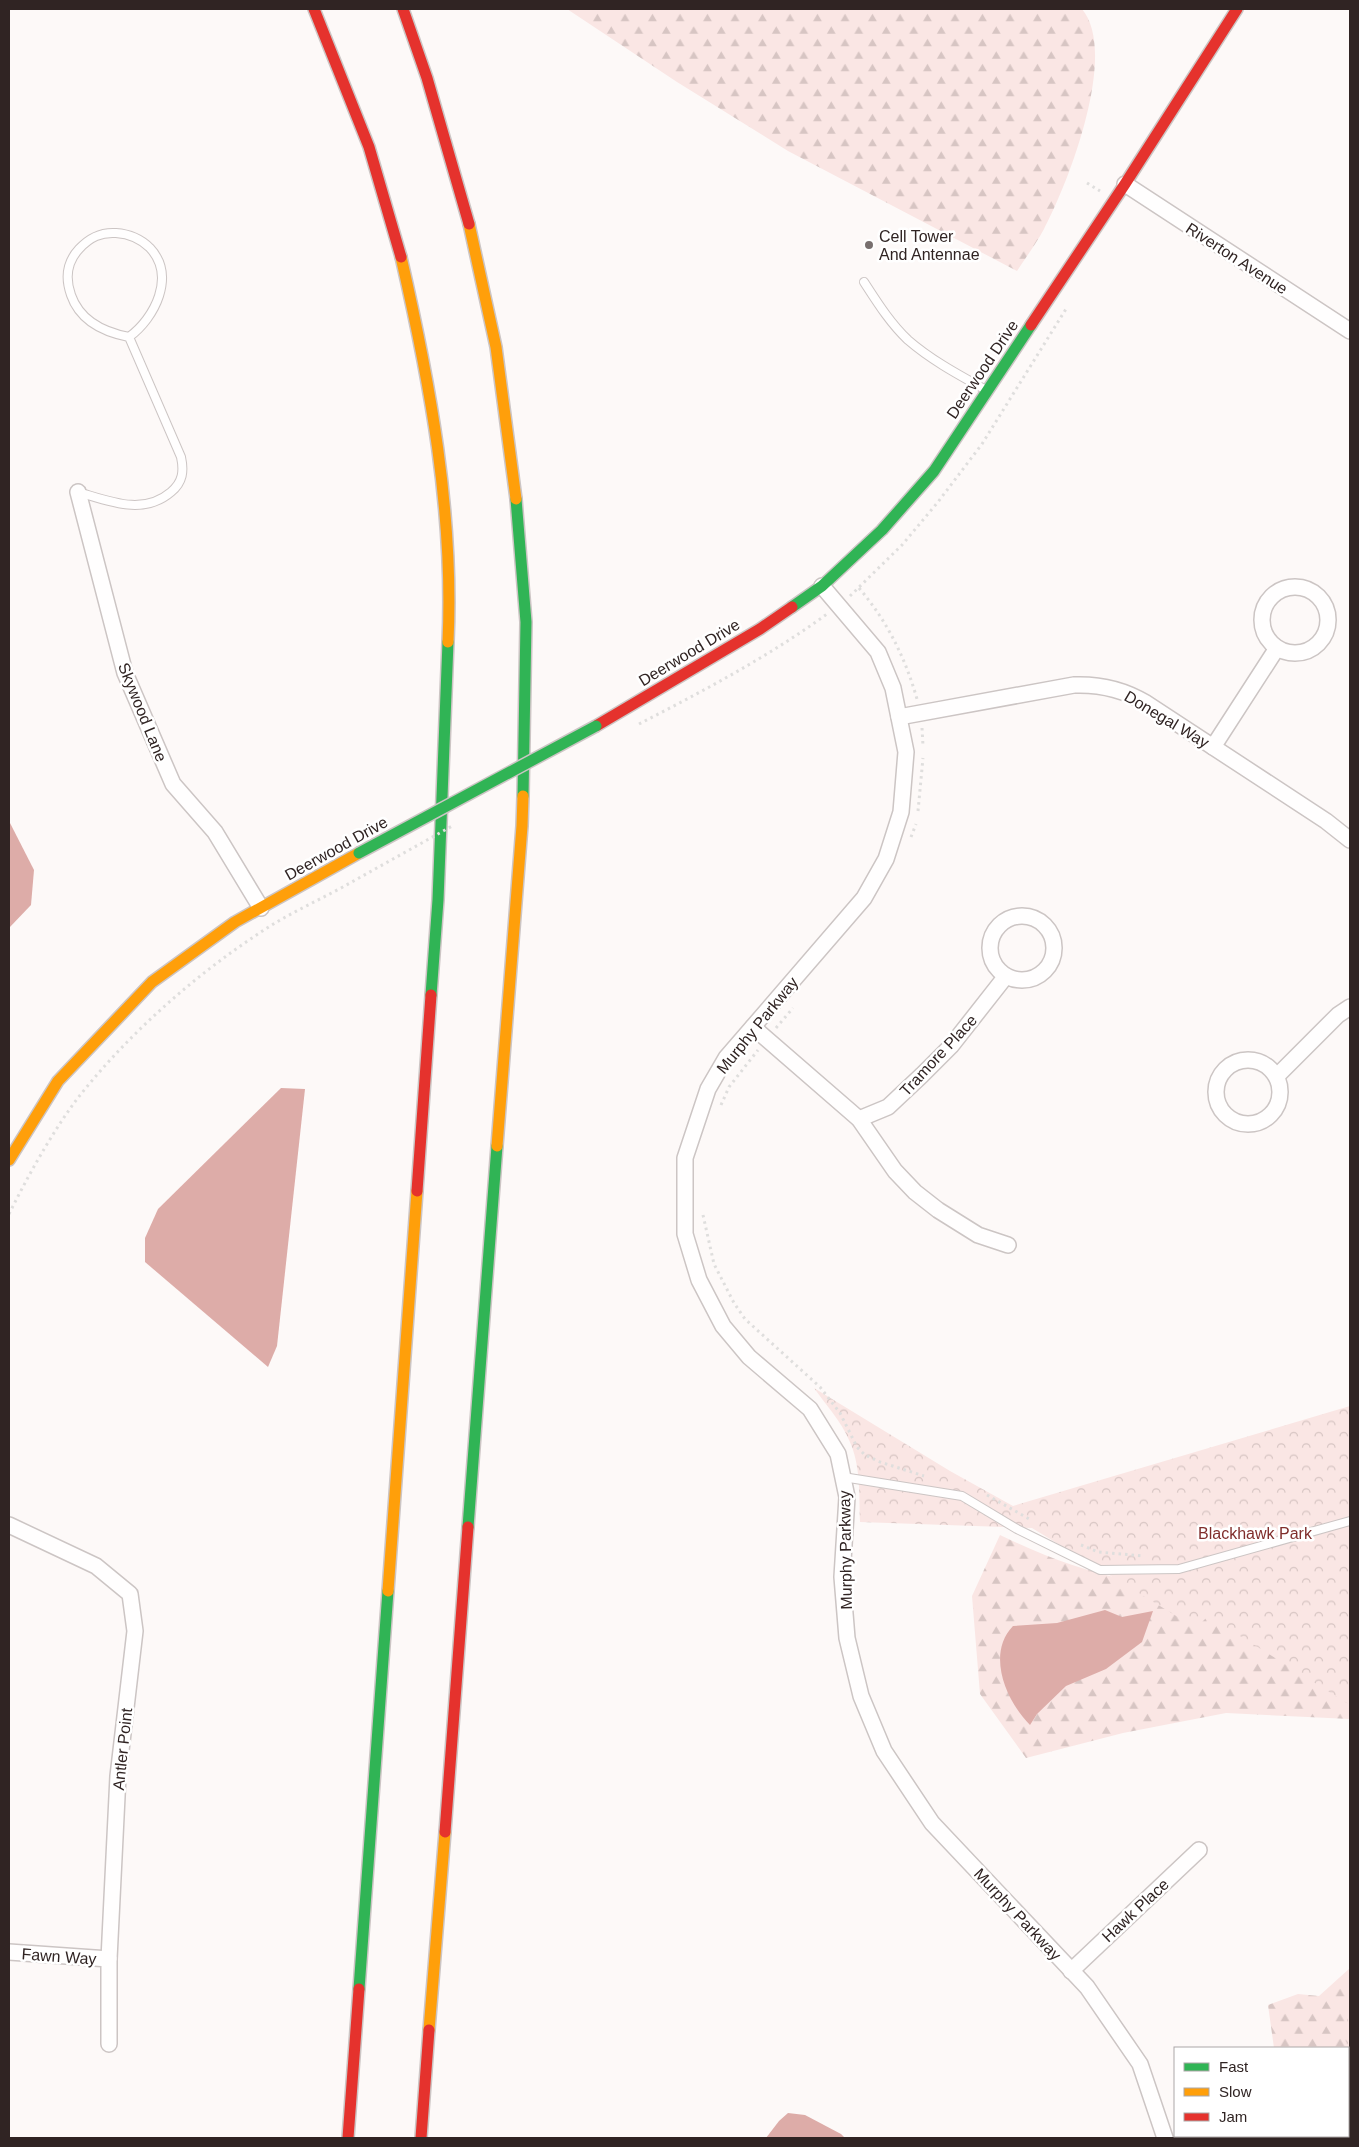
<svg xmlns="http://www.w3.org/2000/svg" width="1359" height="2147" font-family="Arial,sans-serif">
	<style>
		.forest { fill: url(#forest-firs) }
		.park { fill: url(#park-crowns) }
		.water { fill: #ddaca8 }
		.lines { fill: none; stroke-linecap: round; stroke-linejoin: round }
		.lane-casing { stroke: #ccc5c4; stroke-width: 10 }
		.street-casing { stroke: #ccc5c4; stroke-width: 18 }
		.fast-casing { stroke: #ccc5c4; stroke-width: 14 }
		.slow-casing { stroke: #ccc5c4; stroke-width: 14 }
		.jam-casing { stroke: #ccc5c4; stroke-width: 14 }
		.path { stroke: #dfdedd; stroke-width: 3; stroke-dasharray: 2.5 4; stroke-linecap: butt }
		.lane { stroke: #fffefe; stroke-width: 8 }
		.street { stroke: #fffefe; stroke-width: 15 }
		.fast { stroke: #30b455; stroke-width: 11 }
		.slow { stroke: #ff9f0a; stroke-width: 11 }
		.jam { stroke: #e5322d; stroke-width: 11 }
		.fast-bridge-casing { stroke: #ccc5c4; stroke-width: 14; stroke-linecap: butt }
		.path-bridge { stroke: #dfdedd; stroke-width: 3; stroke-dasharray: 2.5 4; stroke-linecap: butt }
		.fast-bridge { stroke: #30b455; stroke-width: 11 }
		.poi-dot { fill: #786f6e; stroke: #fff; stroke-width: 2 }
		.labels { text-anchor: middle; stroke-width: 5; stroke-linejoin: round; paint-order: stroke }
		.poi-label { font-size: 16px; fill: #302423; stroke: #fff; text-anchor: start }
		.street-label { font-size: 16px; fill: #302423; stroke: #fff }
		.park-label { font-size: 16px; fill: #802e2c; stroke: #fff }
	</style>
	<defs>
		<pattern id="forest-firs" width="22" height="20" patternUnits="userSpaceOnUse" patternTransform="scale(1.25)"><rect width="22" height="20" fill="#fae6e4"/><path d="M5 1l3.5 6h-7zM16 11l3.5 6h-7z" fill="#d7c5c3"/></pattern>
		<pattern id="park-crowns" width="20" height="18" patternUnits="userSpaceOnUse" patternTransform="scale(1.25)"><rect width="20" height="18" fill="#fae6e4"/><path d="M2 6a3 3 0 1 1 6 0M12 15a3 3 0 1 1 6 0" fill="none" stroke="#d7c5c3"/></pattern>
	</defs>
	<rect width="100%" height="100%" fill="#fdf9f8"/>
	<g class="forest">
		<path d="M567 9H1082C1119 53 1068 184 1044 229 1036 244 1026 257 1017 271L788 151 677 82Z"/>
		<path d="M1000 1535C1043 1556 1086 1572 1132 1581L1350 1540V1719L1226 1713 1123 1733 1026 1758 980 1694 972 1596Z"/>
		<path d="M1350 1968V2138H1286V2136H1348V2048H1274L1268 2005 1298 1994 1319 1996Z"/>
	</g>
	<g class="park">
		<path d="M814 1388 950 1471 1013 1506 1350 1406V1705L1208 1616 1196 1628 1032 1528 860 1522C859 1494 861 1465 849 1440 841 1421 826 1405 814 1388Z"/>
		<path d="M1350 1989V2138H1336V2136H1348V2048H1345Z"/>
	</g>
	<g class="water">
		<path d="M9 821 34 870 31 905 9 928Z"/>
		<path d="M281 1088 305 1089 277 1346 268 1367 145 1262V1238L158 1209Z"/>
		<path d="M1105 1610 1122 1617 1153 1611 1142 1642 1106 1669 1066 1686 1037 1714 1030 1725C1006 1701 986 1654 1013 1626L1057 1623Z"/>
		<path d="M788 2113 805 2115 841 2134 845 2138H766L779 2121Z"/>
	</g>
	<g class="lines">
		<defs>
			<g id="lane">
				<path d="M864 282C877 302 890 323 908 340 931 360 959 375 986 390"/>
				<path d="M78 492C109 501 143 516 171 492 183 482 184 471 181 457L129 337C103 332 80 321 71 295 65 278 67 262 79 249 90 237 101 232 116 233 130 234 140 238 150 248 176 276 155 318 129 337"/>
				<path d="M843 1477 962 1496 1017 1529 1100 1570 1179 1569 1350 1521"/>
			</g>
			<g id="street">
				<path d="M1125 184 1350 331"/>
				<path d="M78 492 125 673 173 784 215 832 261 908"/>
				<path d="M822 586 878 652 893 688 906 752 901 812 886 859 864 898 726 1058 708 1089 685 1158V1234L699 1280 723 1326 749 1357 810 1409 838 1454 847 1497 842 1577 847 1638 861 1696 884 1751 932 1823 1087 1987 1140 2064 1165 2138"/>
				<circle cx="1295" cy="620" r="33"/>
				<path d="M899 717 1074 685C1100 684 1123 689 1146 703L1326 821 1350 840"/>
				<path d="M1213 747 1277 648"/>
				<circle cx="1022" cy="948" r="32"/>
				<path d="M753 1027 859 1119 895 1171 915 1192 938 1210 978 1235 1008 1245"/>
				<circle cx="1248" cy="1092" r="32"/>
				<path d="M1277 1076 1338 1015 1350 1007"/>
				<path d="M859 1119 888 1107 922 1075 951 1046 1006 976"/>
				<path d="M9 1525 96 1566 130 1594 135 1631 118 1776 109 1959V2044"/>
				<path d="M9 1952 109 1959"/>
				<path d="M1071 1971 1199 1850"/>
			</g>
			<g id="fast">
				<path d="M516 499 526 622 523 796"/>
				<path d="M792 607 822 586 882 530 934 471 1031 325"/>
				<path d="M431 995 438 900 448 642"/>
				<path d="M468 1527 497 1146"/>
				<path d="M359 1989 388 1591"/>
			</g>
			<g id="slow">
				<path d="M469 224 496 347 516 499"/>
				<path d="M401 257C430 383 454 512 448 642"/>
				<path d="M497 1146 522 826 523 796"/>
				<path d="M9 1160 58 1081 152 982 235 922 359 853"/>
				<path d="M388 1591 417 1191"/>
				<path d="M429 2030 445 1832"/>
			</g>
			<g id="jam">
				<path d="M314 9 369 147 401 257"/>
				<path d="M403 9 427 78 469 224"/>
				<path d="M1031 325 1125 184 1237 9"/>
				<path d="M596 726 760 629 792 607"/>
				<path d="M417 1191 431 995"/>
				<path d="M445 1832 468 1527"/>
				<path d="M348 2138 359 1989"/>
				<path d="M421 2138 429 2030"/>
			</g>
		</defs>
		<use href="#lane" class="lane-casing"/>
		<use href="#street" class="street-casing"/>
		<use href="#fast" class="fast-casing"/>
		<use href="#slow" class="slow-casing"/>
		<use href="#jam" class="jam-casing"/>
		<g class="path">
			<path d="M1087 183 1100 191"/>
			<path d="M859 588C887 621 905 657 917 699"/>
			<path d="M850 596 902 545 938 502 982 444 1066 309"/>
			<path d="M639 724C703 691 768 657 827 614"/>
			<path d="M922 728 923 746"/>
			<path d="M918 811 923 758"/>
			<path d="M911 837 916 824"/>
			<path d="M776 1028 793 1008"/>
			<path d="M721 1105 729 1087 758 1050"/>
			<path d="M9 1214C28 1176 49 1138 74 1103 123 1039 191 978 258 934 284 916 313 903 341 888"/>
			<path d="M703 1215 714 1264 734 1303 745 1319 820 1387 840 1413 857 1447 865 1455 880 1462 924 1476"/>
			<path d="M987 1495 1031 1520"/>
			<path d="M1081 1545 1098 1552 1144 1556"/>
		</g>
		<use href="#lane" class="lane"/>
		<use href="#street" class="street"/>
		<use href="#fast" class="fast"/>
		<use href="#slow" class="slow"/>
		<use href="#jam" class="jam"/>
		<defs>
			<path id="fast-bridge" d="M359 853 596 726"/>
		</defs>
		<use href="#fast-bridge" class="fast-bridge-casing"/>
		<path class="path-bridge" d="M341 888 454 825"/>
		<use href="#fast-bridge" class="fast-bridge"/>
	</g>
	<circle class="poi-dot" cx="869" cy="245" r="5"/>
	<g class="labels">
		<g class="poi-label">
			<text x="879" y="242">Cell Tower<tspan x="879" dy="18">And Antennae</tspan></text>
		</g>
		<g class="street-label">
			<text transform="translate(1237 258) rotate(33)" y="6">Riverton Avenue</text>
			<text transform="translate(982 369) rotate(-56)" y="6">Deerwood Drive</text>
			<text transform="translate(689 652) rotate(-31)" y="6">Deerwood Drive</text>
			<text transform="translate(143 712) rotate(68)" y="6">Skywood Lane</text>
			<text transform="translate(1167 719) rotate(31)" y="6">Donegal Way</text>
			<text transform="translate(336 848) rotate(-29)" y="6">Deerwood Drive</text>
			<text transform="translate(757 1025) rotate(-51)" y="6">Murphy Parkway</text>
			<text transform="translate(938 1055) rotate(-47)" y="6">Tramore Place</text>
			<text transform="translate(845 1550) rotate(-91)" y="6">Murphy Parkway</text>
			<text transform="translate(122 1749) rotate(-84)" y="6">Antler Point</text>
			<text transform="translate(1135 1910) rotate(-43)" y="6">Hawk Place</text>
			<text transform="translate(1018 1914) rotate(47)" y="6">Murphy Parkway</text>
			<text transform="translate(59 1956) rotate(4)" y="6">Fawn Way</text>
		</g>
		<g class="park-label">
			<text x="1255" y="1539">Blackhawk Park</text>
		</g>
	</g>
	<rect width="1359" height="2147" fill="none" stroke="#302423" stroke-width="20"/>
	<rect x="1174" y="2047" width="175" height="90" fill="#ffffff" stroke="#aca7a7"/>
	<rect x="1184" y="2063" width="25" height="8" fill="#30b455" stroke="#aca7a7"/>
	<text x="1219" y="2072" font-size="15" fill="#302423">Fast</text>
	<rect x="1184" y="2088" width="25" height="8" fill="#ff9f0a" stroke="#aca7a7"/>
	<text x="1219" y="2097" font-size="15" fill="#302423">Slow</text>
	<rect x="1184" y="2113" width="25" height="8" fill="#e5322d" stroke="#aca7a7"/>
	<text x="1219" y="2122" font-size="15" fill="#302423">Jam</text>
</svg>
